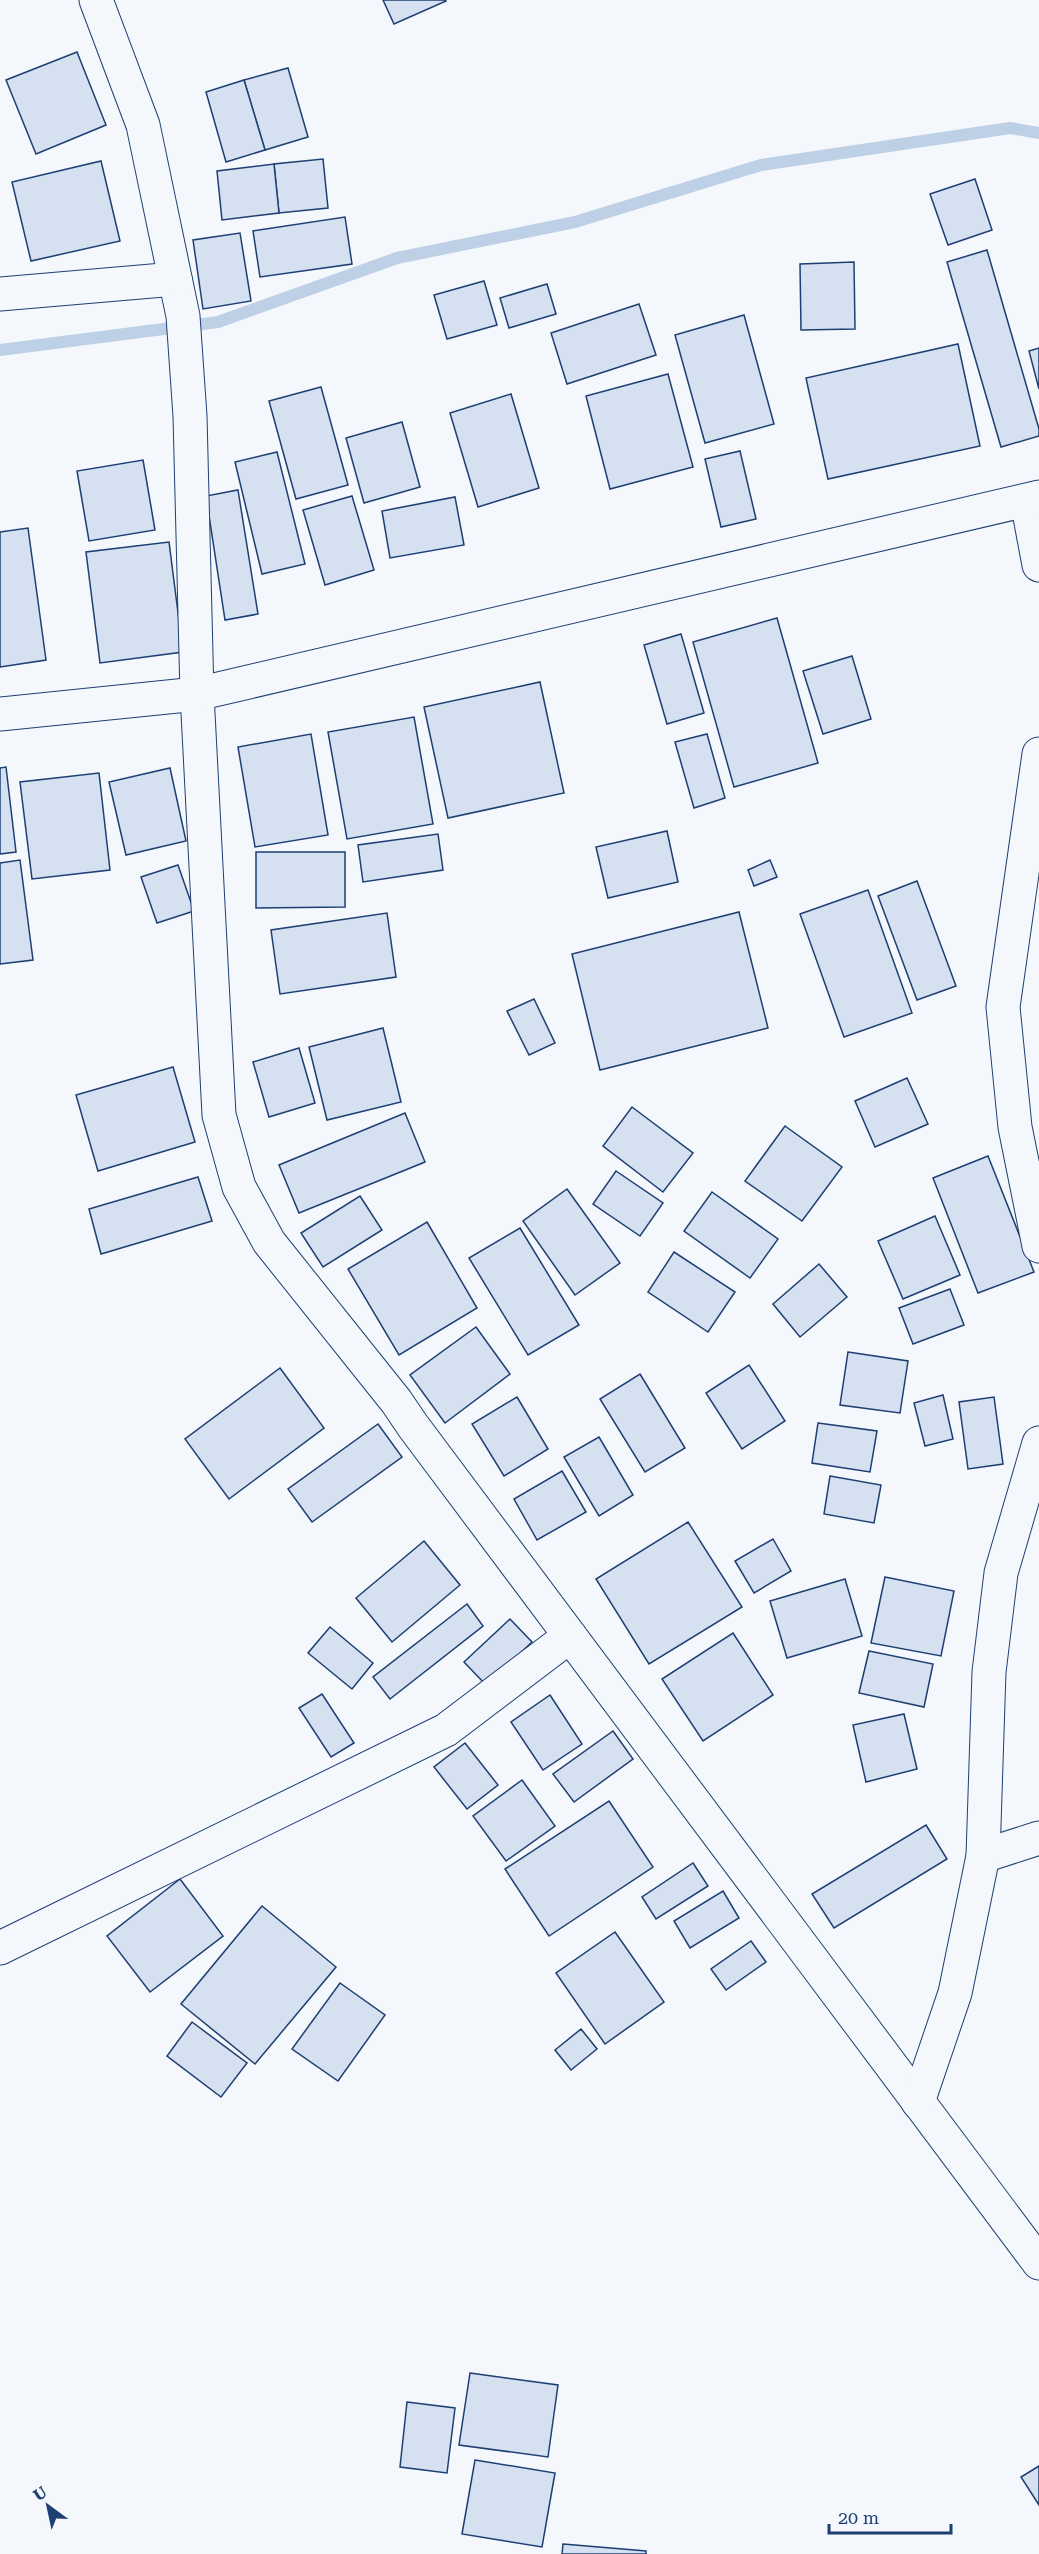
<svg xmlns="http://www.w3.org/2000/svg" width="1039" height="2554" font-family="'Roboto Serif',serif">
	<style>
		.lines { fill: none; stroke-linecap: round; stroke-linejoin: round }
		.stream { stroke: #bed0e5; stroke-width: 12 }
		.building { fill: #d5e0f0; stroke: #1d3f73; stroke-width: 1.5 }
		.minor-casing { stroke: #1d3f73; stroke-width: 35 }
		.tertiary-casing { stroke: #1d3f73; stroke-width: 35 }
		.minor { stroke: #f4f7fb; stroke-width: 33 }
		.tertiary { stroke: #f4f7fb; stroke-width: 33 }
	</style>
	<rect width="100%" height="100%" fill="#f4f7fb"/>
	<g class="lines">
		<path class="stream" d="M0 350 218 322 397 258 575 222 761 165 1010 128 1039 133"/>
	</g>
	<g class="building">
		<path d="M383 0H445L446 1 394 24Z"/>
		<path d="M77 52 106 125 36 154 6 80Z"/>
		<path d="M288 68 308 137 265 150 244 80Z"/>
		<path d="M244 80 265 150 226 162 206 92Z"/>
		<path d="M323 159 328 208 279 213 274 164Z"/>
		<path d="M101 161 120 241 31 261 12 182Z"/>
		<path d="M274 164 279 213 222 220 217 171Z"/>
		<path d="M975 179 992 230 948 245 930 194Z"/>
		<path d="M345 217 352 264 260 277 253 231Z"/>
		<path d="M240 233 251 301 203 309 193 240Z"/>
		<path d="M987 250 1039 429V436L1001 447 947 262Z"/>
		<path d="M854 262 855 329 801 330 800 264Z"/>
		<path d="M484 281 497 325 447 339 434 295Z"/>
		<path d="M547 284 556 314 509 328 500 298Z"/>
		<path d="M639 304 656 355 567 384 551 333Z"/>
		<path d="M744 315 774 424 705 443 675 335Z"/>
		<path d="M958 344 980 446 828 479 806 378Z"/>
		<path d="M1039 348V389L1029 351Z"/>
		<path d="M668 374 693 467 610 489 586 396Z"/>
		<path d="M321 387 348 485 296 499 269 401Z"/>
		<path d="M511 394 539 488 478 507 450 413Z"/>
		<path d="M402 422 420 487 364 503 346 438Z"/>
		<path d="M740 451 756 519 721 527 705 459Z"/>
		<path d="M277 452 305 564 262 574 235 462Z"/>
		<path d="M143 460 155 530 89 541 77 471Z"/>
		<path d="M238 490 258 614 225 620 206 496Z"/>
		<path d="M352 496 374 570 325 585 303 510Z"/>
		<path d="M455 497 464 545 390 558 382 511Z"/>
		<path d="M28 528 46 660 0 667V532Z"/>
		<path d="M169 542 183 652 100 663 86 552Z"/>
		<path d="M777 618 818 763 734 787 693 642Z"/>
		<path d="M681 634 704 713 667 724 644 645Z"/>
		<path d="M852 656 871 719 823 734 803 671Z"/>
		<path d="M540 682 564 793 448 818 424 707Z"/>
		<path d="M414 717 433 824 347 839 328 732Z"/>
		<path d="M311 734 328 835 255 847 238 747Z"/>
		<path d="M707 734 725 798 694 808 675 742Z"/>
		<path d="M6 767 16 852 0 854V768Z"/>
		<path d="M170 768 186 841 126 855 109 782Z"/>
		<path d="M99 773 110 870 32 879 20 782Z"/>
		<path d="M667 831 678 882 608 898 596 847Z"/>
		<path d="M438 834 443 870 363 882 358 845Z"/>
		<path d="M256 852H345V907L256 908Z"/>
		<path d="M20 860 33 960 0 964V863Z"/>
		<path d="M770 860 777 877 754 886 748 870Z"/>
		<path d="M178 865 194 911 157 923 141 877Z"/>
		<path d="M917 881 956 986 917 1000 878 896Z"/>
		<path d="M868 890 912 1013 844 1037 800 914Z"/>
		<path d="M739 912 768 1028 600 1070 572 954Z"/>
		<path d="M387 913 396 977 280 994 271 930Z"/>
		<path d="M534 999 555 1043 529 1055 507 1011Z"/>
		<path d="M383 1028 401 1102 327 1120 309 1047Z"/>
		<path d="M299 1048 315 1103 269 1117 253 1062Z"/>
		<path d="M173 1067 195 1142 98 1171 76 1095Z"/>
		<path d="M907 1078 928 1124 875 1147 855 1101Z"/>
		<path d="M632 1107 693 1153 663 1192 603 1146Z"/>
		<path d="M405 1113 425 1162 299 1213 279 1165Z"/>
		<path d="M785 1126 842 1167 802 1221 745 1181Z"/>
		<path d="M988 1156 1034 1272 978 1293 933 1178Z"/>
		<path d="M616 1171 663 1203 640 1236 593 1204Z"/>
		<path d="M198 1177 212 1221 101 1254 89 1209Z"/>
		<path d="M567 1189 620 1263 575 1295 523 1221Z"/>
		<path d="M712 1192 778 1239 750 1278 684 1231Z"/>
		<path d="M360 1196 382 1230 323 1267 301 1233Z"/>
		<path d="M935 1216 960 1275 903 1299 878 1241Z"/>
		<path d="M427 1222 477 1308 399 1355 348 1269Z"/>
		<path d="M520 1228 579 1325 528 1355 469 1258Z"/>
		<path d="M674 1252 735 1292 708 1332 648 1292Z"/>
		<path d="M819 1264 847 1297 800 1337 773 1304Z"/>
		<path d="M950 1289 964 1325 913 1344 899 1308Z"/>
		<path d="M476 1327 510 1374 445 1423 410 1375Z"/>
		<path d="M848 1352 908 1361 900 1413 840 1405Z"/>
		<path d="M749 1365 785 1421 742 1449 706 1393Z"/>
		<path d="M280 1368 324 1428 229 1499 185 1439Z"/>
		<path d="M640 1374 685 1448 645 1472 600 1399Z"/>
		<path d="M943 1395 953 1439 925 1446 914 1403Z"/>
		<path d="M517 1397 548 1449 504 1476 472 1424Z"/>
		<path d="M994 1397 1003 1464 968 1469 959 1402Z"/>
		<path d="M818 1423 877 1431 870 1472 812 1463Z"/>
		<path d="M378 1424 402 1457 312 1522 288 1489Z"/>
		<path d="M599 1437 633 1495 599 1516 564 1457Z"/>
		<path d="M562 1471 586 1512 537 1540 514 1499Z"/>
		<path d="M830 1476 881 1485 874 1523 824 1514Z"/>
		<path d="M688 1522 742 1607 649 1664 596 1579Z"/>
		<path d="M773 1539 791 1571 754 1593 735 1561Z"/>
		<path d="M424 1541 460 1585 392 1642 356 1598Z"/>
		<path d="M885 1577 954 1591 941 1656 871 1643Z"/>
		<path d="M845 1579 862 1636 787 1658 770 1601Z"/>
		<path d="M467 1604 483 1626 390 1699 373 1677Z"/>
		<path d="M510 1619 532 1642 486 1685 464 1662Z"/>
		<path d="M330 1627 373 1663 352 1689 308 1653Z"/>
		<path d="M733 1633 773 1695 703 1741 662 1679Z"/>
		<path d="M869 1651 933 1664 924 1707 859 1693Z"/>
		<path d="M322 1694 354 1743 331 1757 299 1708Z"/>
		<path d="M550 1695 582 1744 543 1770 511 1722Z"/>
		<path d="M904 1714 917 1769 866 1782 853 1725Z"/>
		<path d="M613 1731 633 1759 574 1802 553 1774Z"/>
		<path d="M465 1743 498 1785 467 1809 434 1767Z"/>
		<path d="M522 1780 555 1826 506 1861 473 1816Z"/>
		<path d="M609 1801 653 1867 549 1936 505 1869Z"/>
		<path d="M926 1825 947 1859 834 1928 812 1894Z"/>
		<path d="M693 1863 708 1886 656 1919 642 1897Z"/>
		<path d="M180 1879 223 1936 150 1992 107 1936Z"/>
		<path d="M723 1891 739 1918 690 1948 674 1921Z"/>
		<path d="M262 1906 336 1967 255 2064 181 2004Z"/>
		<path d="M615 1932 664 2002 605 2044 556 1973Z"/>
		<path d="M751 1941 766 1962 726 1990 711 1969Z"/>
		<path d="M340 1983 385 2015 338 2081 292 2049Z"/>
		<path d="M192 2022 247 2063 221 2097 167 2056Z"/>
		<path d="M581 2029 597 2049 571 2070 555 2050Z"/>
		<path d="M470 2373 558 2385 548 2457 459 2445Z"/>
		<path d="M407 2402 455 2408 447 2473 400 2467Z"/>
		<path d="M475 2460 555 2473 542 2547 462 2534Z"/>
		<path d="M1039 2466V2505L1021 2477Z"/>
		<path d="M563 2544 646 2551V2554H562Z"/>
	</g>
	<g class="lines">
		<defs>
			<g id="minor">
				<path d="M96 0 143 125 183 316 190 416 197 694 219 1115 239 1187 269 1242 396 1401 413 1426 1039 2263"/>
				<path d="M0 294 175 279"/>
				<path d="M1027 501 1039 565"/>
				<path d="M1039 754 1003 1007 1015 1127 1039 1246"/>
				<path d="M983 1856 1039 1838"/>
				<path d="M0 1948 446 1730 570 1636"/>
				<path d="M918 2102 955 1993 983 1856 989 1672 1001 1573 1039 1443"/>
			</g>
			<path id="tertiary" d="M0 714 197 694 1039 497"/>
		</defs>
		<use href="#minor" class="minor-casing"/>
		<use href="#tertiary" class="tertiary-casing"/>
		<use href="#minor" class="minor"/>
		<use href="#tertiary" class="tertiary"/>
	</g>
	<g transform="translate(48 2506) rotate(327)" stroke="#f4f7fb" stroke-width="4.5" paint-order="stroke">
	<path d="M0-4.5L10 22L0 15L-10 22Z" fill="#1d3f73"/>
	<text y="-9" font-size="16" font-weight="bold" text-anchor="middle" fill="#1d3f73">U</text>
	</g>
	<path d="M829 2524v9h122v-9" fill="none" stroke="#1d3f73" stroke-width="3"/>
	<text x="838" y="2524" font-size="18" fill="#1d3f73" stroke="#f4f7fb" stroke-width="4.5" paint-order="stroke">20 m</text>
</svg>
